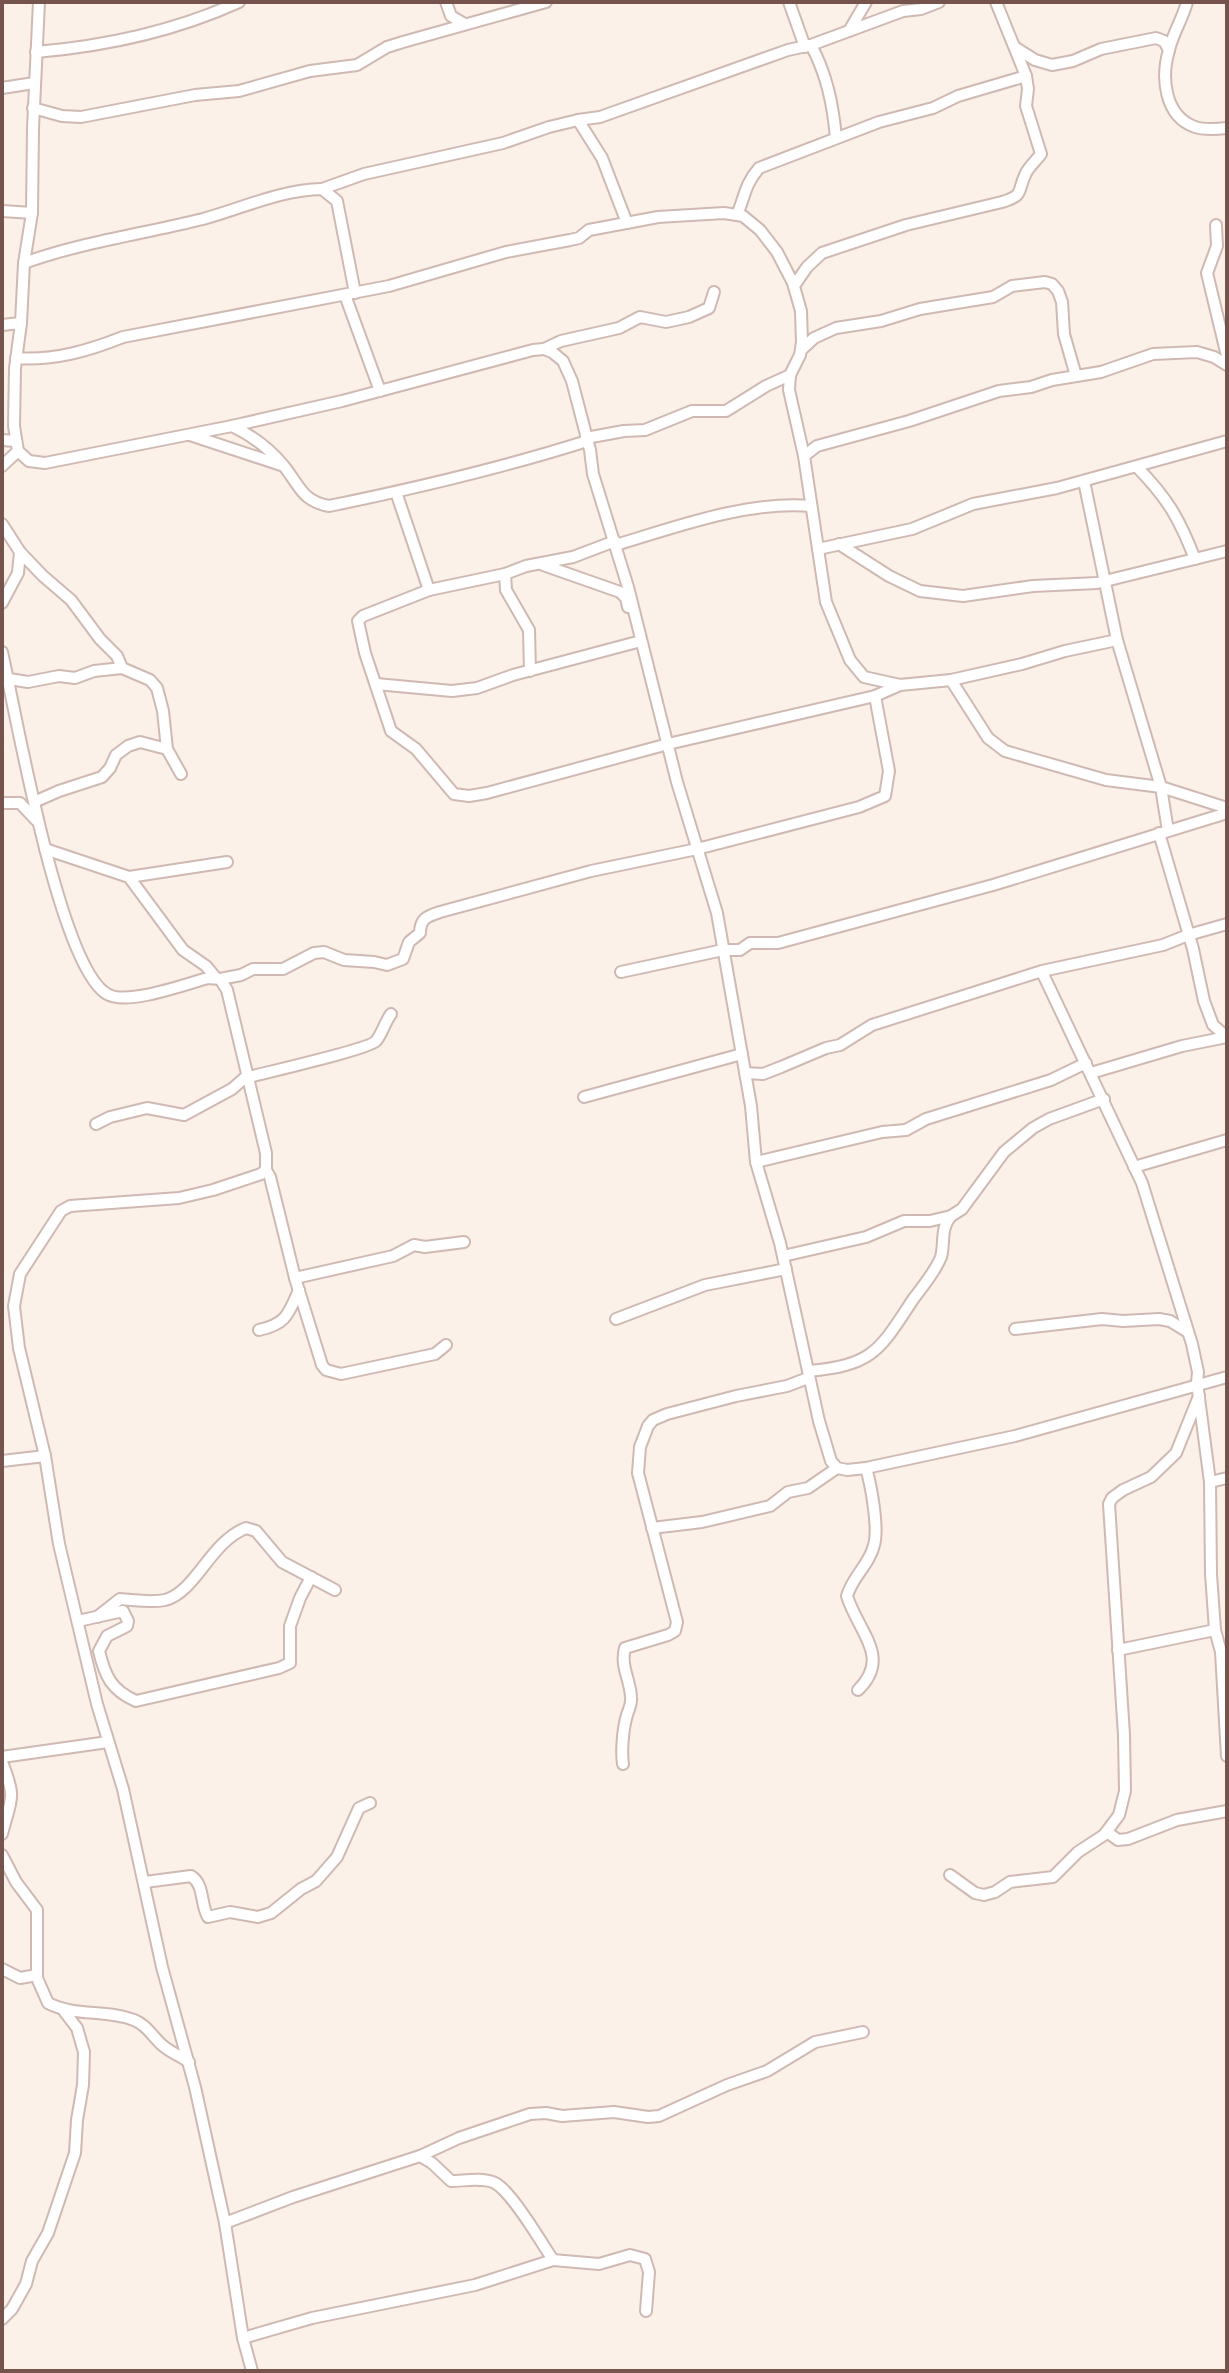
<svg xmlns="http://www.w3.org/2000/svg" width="1229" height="2373" font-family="'IBM Plex Sans',sans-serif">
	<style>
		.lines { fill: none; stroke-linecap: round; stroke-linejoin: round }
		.minor-casing { stroke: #cfb9b2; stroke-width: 14 }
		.minor { stroke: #fff; stroke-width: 10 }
	</style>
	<rect width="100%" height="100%" fill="#fbf1e9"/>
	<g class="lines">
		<defs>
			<g id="minor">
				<path d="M39 2 33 128 32 213 24 263 21 323 15 368 14 426 18 451 29 461 45 463 232 426 342 401 533 350 544 349 552 352 563 361 572 381 590 450 593 474 628 587 677 782 717 913 751 1106 756 1162 780 1243 819 1421 831 1461 837 1468 847 1470 866 1468 1015 1436 1227 1377"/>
				<path d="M446 2 451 16 463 23"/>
				<path d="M789 2 805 47"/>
				<path d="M1187 2C1183 18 1173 33 1169 50 1161 77 1164 116 1195 127 1204 130 1217 129 1227 128"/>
				<path d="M849 31 866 2"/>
				<path d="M811 45C827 75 833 105 836 138"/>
				<path d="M1016 48 1035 60 1052 65 1073 61 1101 49 1156 38 1164 41 1169 50"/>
				<path d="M36 52C107 46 175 31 239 2"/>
				<path d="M2 88 34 83"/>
				<path d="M33 108 62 116 81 117 195 95 239 91 310 71 357 65 387 47 403 42 546 2"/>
				<path d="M578 120 600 117 788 50 811 45 903 11 921 9 939 2"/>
				<path d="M322 189 364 174 503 143 549 127 578 120 602 158 627 223"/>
				<path d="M2 211 32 213"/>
				<path d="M737 215C745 196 745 184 759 168L879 122 933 108 958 96 1026 76"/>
				<path d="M1216 225 1217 246 1207 273 1227 356"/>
				<path d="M24 263C82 242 143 234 203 219 243 208 280 190 322 189L337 201 355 293"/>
				<path d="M794 286 807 267 822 253 906 225 1002 202C1024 195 1017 193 1025 175 1028 167 1036 161 1041 154L1026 106 1028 89 1026 76 996 2"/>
				<path d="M345 295 380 391"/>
				<path d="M2 325 21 323"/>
				<path d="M544 349 561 341 619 328 640 317 666 322 689 317 709 308 714 292"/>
				<path d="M801 350 814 338 836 328 881 321 920 309 993 297 1012 286 1045 282 1052 284 1058 291 1062 302 1064 334 1076 376"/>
				<path d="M16 358C53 361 88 351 123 337L389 286 506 252 570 240 579 238 589 230 658 217 724 213 743 216 760 230 777 252 793 283 801 311 802 342 800 355 790 375 789 390 804 456 826 602 850 660 864 677 900 685 951 680 1022 664 1065 651 1117 640"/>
				<path d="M232 426C253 436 268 447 283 465 299 484 301 501 329 506 417 488 502 468 587 441"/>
				<path d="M190 435 281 465"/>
				<path d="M586 438 624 431 645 430 692 411H726L766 386 790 375"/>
				<path d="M2 440 16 441"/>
				<path d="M804 456 817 446 909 421 999 391 1031 387 1052 380 1101 372 1153 354 1197 352 1214 357 1227 365"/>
				<path d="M2 466 18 451"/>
				<path d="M1137 467C1168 499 1179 518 1195 559"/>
				<path d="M1084 481 1117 640 1161 787 1168 831"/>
				<path d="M396 492 429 590"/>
				<path d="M2 524 20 552 18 573 2 603"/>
				<path d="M615 541 573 557 526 566 505 574 429 590 363 616 358 621 365 653 391 731 416 749 454 794 469 796 487 793 668 744 875 696 900 685"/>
				<path d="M839 544 889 576 920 591 963 596 1033 586 1097 583 1227 551"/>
				<path d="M616 545C675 527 750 500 811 506"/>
				<path d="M818 549 912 529 973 504 1057 488 1227 441"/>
				<path d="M20 552 43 576 71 600 100 639 117 656 122 668 150 680 157 688 163 711 167 749 181 774"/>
				<path d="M543 565 620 592 626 598 628 607"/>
				<path d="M505 574 506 590 529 630 530 671"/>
				<path d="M2 652C16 713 59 966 107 994 127 1006 186 984 208 978L220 979 227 990 266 1153V1170L261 1174 213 1190 179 1198 70 1206 61 1211 20 1274 14 1306 19 1348 45 1456 59 1544 97 1704 123 1789 162 1967 195 2087 225 2223 243 2338 252 2371"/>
				<path d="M9 679 28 682 59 676 75 678 94 671 122 668"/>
				<path d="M951 680 988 738 1005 751 1106 780 1161 787 1227 808"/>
				<path d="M376 684 452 691 477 688 513 675 641 641"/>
				<path d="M34 802 59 791 102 777 110 768 116 755 128 746 140 742 167 749"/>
				<path d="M2 803H20L36 820"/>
				<path d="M1159 833 1193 949 1204 1001 1213 1025 1227 1037"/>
				<path d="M45 849 129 877 183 950 206 966 216 978"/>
				<path d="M129 877 227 862"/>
				<path d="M621 972 723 950H740L750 943H778L993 885 1227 813"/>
				<path d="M1042 972 1142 1183 1192 1344 1198 1372 1197 1383 1210 1482 1211 1574 1215 1630 1221 1652 1227 1756"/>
				<path d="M220 979 241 975 253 969H283L314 953 324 952 344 960 374 962 387 965 403 959 409 942 420 933C420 918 428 916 440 912L591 871 697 849 859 807 885 796 889 771 875 696"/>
				<path d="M745 1073 763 1074 781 1067 826 1048 840 1045 872 1025 1042 971 1163 945 1188 935 1227 924"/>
				<path d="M1091 1073 1182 1046 1227 1037"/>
				<path d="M249 1077C268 1072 369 1049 376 1041 382 1034 385 1022 391 1014"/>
				<path d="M584 1097 742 1054"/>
				<path d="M96 1124 110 1117 147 1108 184 1115 232 1089 248 1075"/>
				<path d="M756 1162 882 1132 906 1130 926 1119 1051 1080 1086 1063"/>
				<path d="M1134 1167 1227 1140"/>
				<path d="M266 1170 270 1177 295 1278 322 1365 326 1370 341 1374 435 1354 446 1345"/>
				<path d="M783 1256 866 1237 904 1221H930L951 1216 962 1209 1004 1152 1033 1128 1049 1119 1104 1099"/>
				<path d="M295 1278 393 1256 414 1245 425 1247 464 1242"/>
				<path d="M616 1319 705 1285 786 1269"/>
				<path d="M1015 1329 1102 1319 1123 1321 1159 1319 1170 1321 1188 1332"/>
				<path d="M259 1330C286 1324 288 1315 299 1290"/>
				<path d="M809 1371C875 1365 880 1349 914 1298 923 1286 935 1272 941 1257 945 1243 940 1228 951 1216"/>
				<path d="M2 1461 45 1456"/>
				<path d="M1210 1482 1227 1478"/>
				<path d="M652 1528 702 1522 770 1506 788 1492 808 1488 837 1468"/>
				<path d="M97 1617 120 1599C135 1600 150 1603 165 1600 196 1592 210 1542 246 1528L256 1531 282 1562 335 1590"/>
				<path d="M78 1621 123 1611 128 1621 127 1626 107 1636 99 1651C105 1676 111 1690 136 1701L279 1668 290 1663V1626L300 1598 311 1577"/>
				<path d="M1118 1650 1215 1630"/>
				<path d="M858 1690C892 1657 858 1632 847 1596 852 1577 870 1564 874 1545 879 1528 871 1485 866 1468"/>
				<path d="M2 1757 108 1742"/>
				<path d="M2 1762C17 1800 11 1798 2 1834"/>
				<path d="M623 1764C621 1751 623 1728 627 1715 629 1708 632 1705 631 1697 630 1679 620 1666 625 1648L668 1635 675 1631 677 1622 638 1473 640 1447 648 1426 653 1420 667 1414 736 1396 787 1386 808 1378"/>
				<path d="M1107 1832 1118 1840 1128 1839 1177 1820 1227 1811"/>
				<path d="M2 1855 16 1882 37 1910V1978L48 2003C75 2017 106 2009 134 2020 147 2025 152 2036 162 2045 170 2052 180 2056 189 2062"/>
				<path d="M950 1875 975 1893 984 1895 995 1892 1010 1882 1053 1877 1078 1852 1104 1835 1119 1815 1125 1791 1124 1735 1109 1504 1112 1498 1123 1490 1151 1477 1176 1453 1199 1396"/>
				<path d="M145 1882 191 1876C205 1885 200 1904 208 1917L230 1912 258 1917 271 1913 301 1889 316 1881 337 1857 359 1808 370 1803"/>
				<path d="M2 1969 20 1978 37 1975"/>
				<path d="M420 2156 432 2163 451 2181C464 2181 483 2177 495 2183 512 2192 541 2242 553 2260"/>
				<path d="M225 2223 293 2197 420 2156 459 2138 530 2114 546 2113 562 2116 614 2112 648 2117 659 2116 727 2085 767 2071 815 2042 863 2032"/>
				<path d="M2 2319 12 2309 26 2284 32 2261 48 2233 75 2153 77 2120 83 2085 84 2052 77 2028 64 2011"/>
				<path d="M243 2338 312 2318 475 2285 553 2260 599 2264 630 2255 645 2259 649 2272 646 2311"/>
			</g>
		</defs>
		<use href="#minor" class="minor-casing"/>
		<use href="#minor" class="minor"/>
	</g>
	<rect width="1229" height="2373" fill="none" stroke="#75544e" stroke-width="8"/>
</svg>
